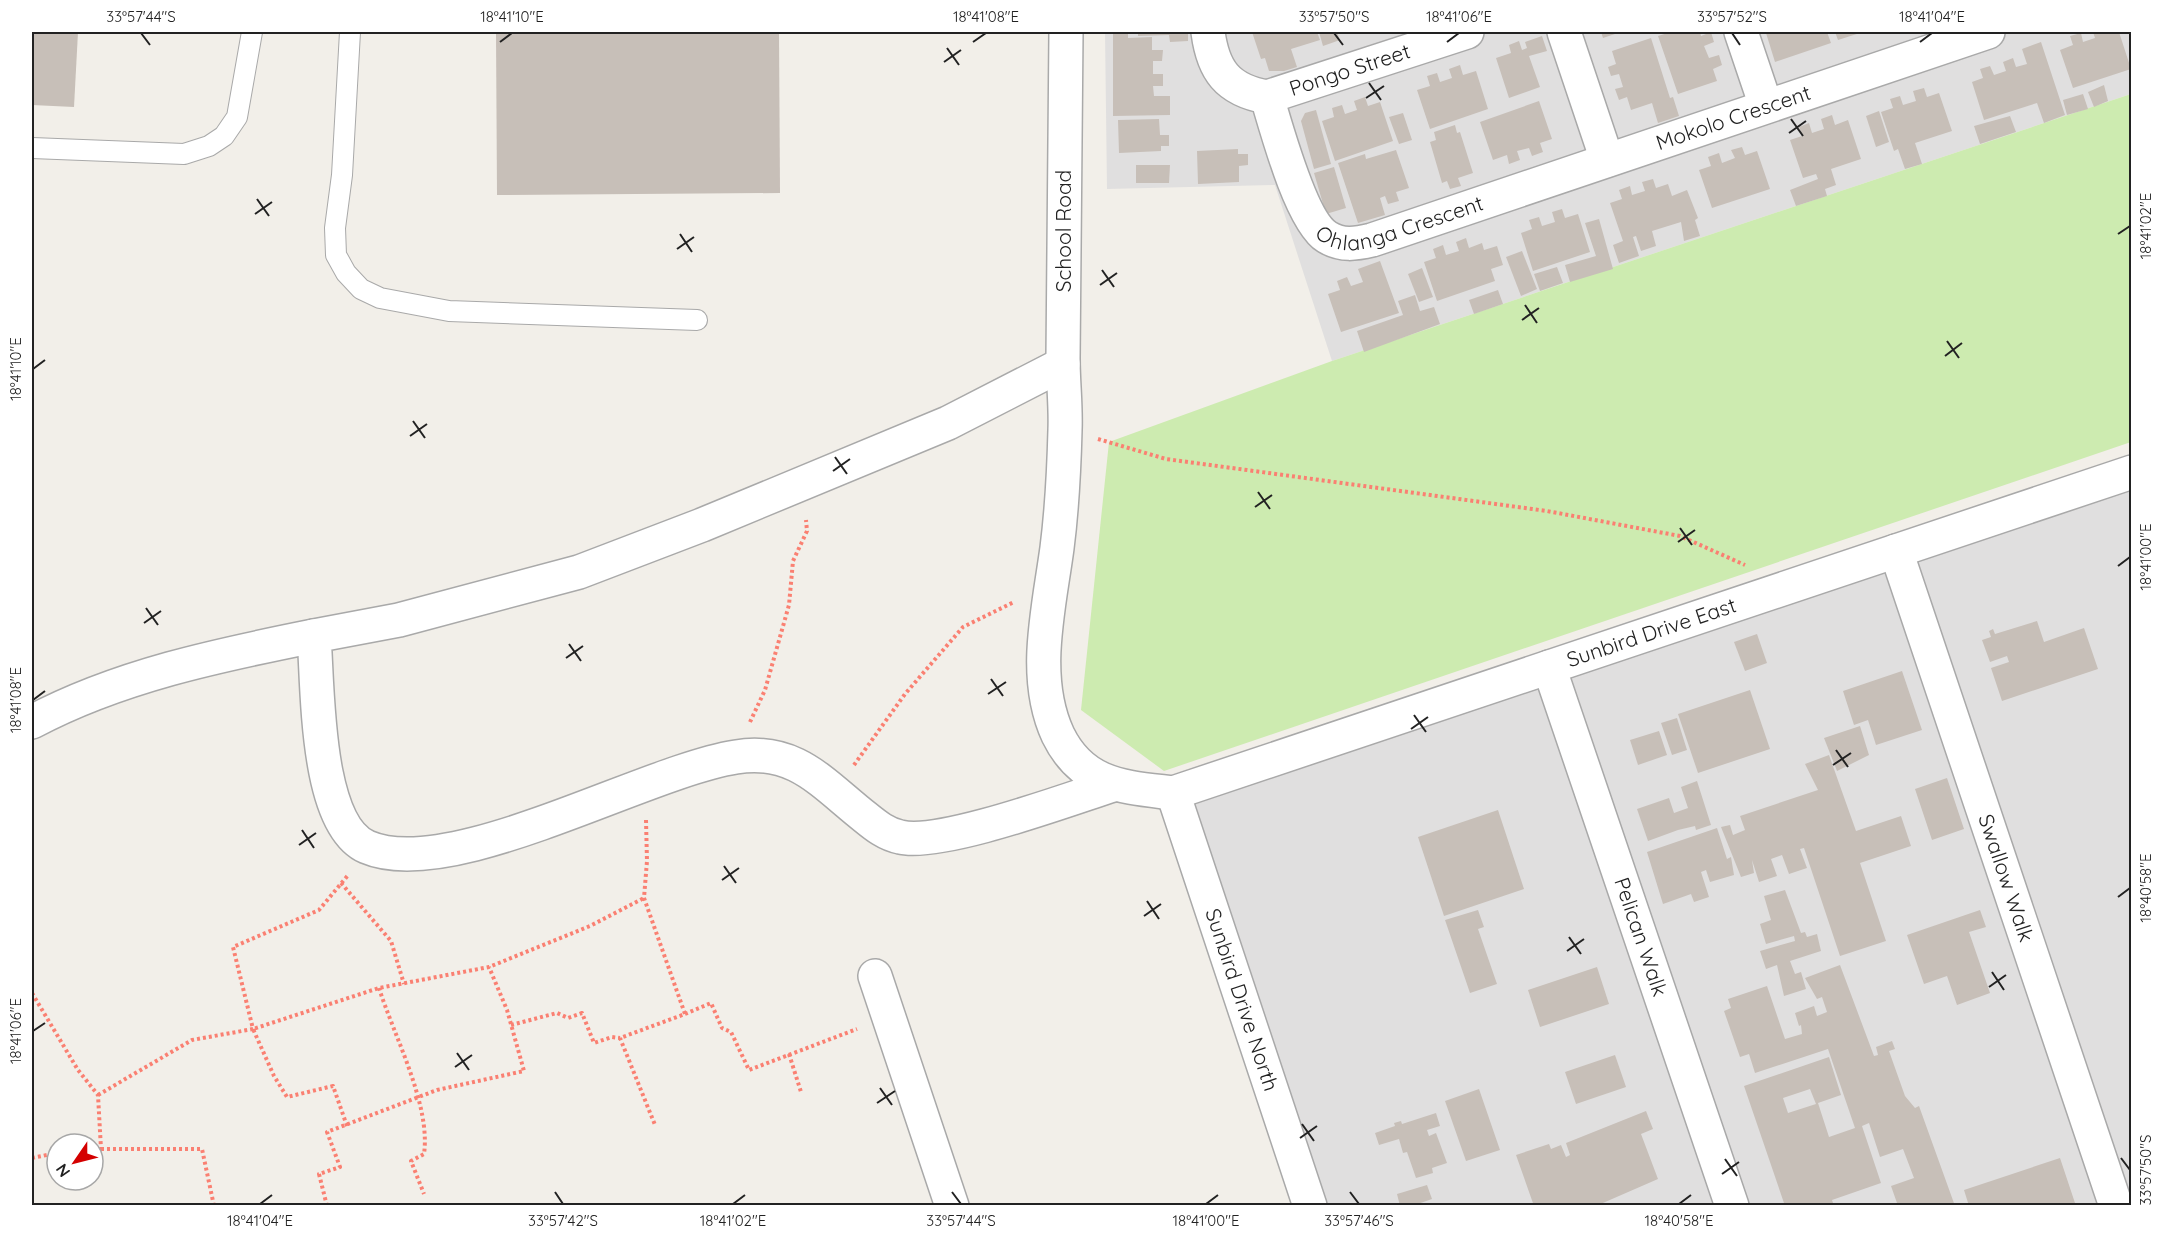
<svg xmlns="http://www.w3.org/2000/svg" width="2163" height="1237" font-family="Quicksand,sans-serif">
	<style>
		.residential { fill: #e0dfdf }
		.grass { fill: #cdebb0 }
		.building { fill: #c7bfb8; fill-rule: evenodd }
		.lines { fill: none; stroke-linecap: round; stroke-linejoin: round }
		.lane-casing { stroke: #a9a9a9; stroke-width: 22 }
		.street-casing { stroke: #a9a9a9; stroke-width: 36 }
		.path { stroke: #fa8072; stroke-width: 4; stroke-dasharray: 3 3; stroke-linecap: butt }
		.lane { stroke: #fff; stroke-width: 20 }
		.street { stroke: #fff; stroke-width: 33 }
		.ticks { fill: none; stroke: #222; stroke-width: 2 }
		.labels { text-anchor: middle; stroke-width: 4.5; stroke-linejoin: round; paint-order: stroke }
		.street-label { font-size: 21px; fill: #222; stroke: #fff }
		.neatline { fill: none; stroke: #222; stroke-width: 2 }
		.ticks-label { font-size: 15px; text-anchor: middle; fill: #222 }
	</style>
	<rect width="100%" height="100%" fill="#f2efe9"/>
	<g class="residential">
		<path d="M1105 32H2131V94L1332 361 1275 185 1107 189Z"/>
		<path d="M2131 476V1205H1315L1178 794Z"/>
	</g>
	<path class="grass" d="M2131 94V442L1164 771 1081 710 1109 442 1332 361Z"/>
	<g class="building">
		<path d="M32 32H78L74 107 32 105Z"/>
		<path d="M496 32H779L780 193 497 195Z"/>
		<path d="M1113 32H1128V38L1152 37V50H1163L1162 61H1153V74H1163V86H1153L1154 96H1170V115L1113 116Z"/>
		<path d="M1138 32H1188V41L1170 42 1169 35 1138 36Z"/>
		<path d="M1252 32H1317L1320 40 1291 49 1297 67 1284 71H1269L1265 58 1261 59Z"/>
		<path d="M1319 32H1337L1340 40 1323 46Z"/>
		<path d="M1601 32H1621L1603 38Z"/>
		<path d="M1671 32H1700L1701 36 1711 32 1714 42 1704 46 1709 58 1719 55 1722 65 1713 69 1717 81 1678 94 1658 36Z"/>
		<path d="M1770 32H1827L1831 43 1775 62 1766 33Z"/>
		<path d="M1835 32H1863L1838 40Z"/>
		<path d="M2093 32H2105L2106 34 2119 32 2131 69 2073 88 2060 50 2073 45 2070 36 2081 33 2083 42 2095 38Z"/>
		<path d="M1542 36 1547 51 1529 56 1540 87 1509 98 1496 58 1511 53 1509 45 1519 41 1522 50 1527 48 1525 42Z"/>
		<path d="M1651 38 1670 98 1673 97 1679 116 1658 123 1652 103 1631 110 1627 97 1619 100 1615 89 1623 87 1619 74 1611 76 1608 67 1616 64 1612 51Z"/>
		<path d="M2041 42 2065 115 2044 123 2037 103 1984 120 1972 82 1983 78 1980 69 1990 66 1994 75 2006 71 2003 62 2013 58 2016 67 2027 64 2022 49Z"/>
		<path d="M1460 65 1463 75 1476 71 1488 109 1430 129 1417 90 1430 86 1427 76 1437 73 1440 82 1452 78 1449 69Z"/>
		<path d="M2104 85 2108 101 2094 107 2088 92Z"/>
		<path d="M1924 88 1927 97 1939 93 1952 131 1915 143 1922 164 1905 169 1898 149 1894 151 1881 112 1893 108 1890 99 1900 96 1903 105 1916 101 1913 91Z"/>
		<path d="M2083 94 2088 109 2067 115 2063 100Z"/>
		<path d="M1365 97 1368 106 1380 102 1393 141 1335 161 1322 121 1334 117 1332 108 1342 105 1345 114 1357 110 1354 101Z"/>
		<path d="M1539 101 1552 139 1540 143 1543 152 1532 156 1529 148 1517 151 1520 160 1509 164 1507 155 1493 160 1480 122Z"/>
		<path d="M1316 110 1331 164 1314 169 1301 121 1305 113Z"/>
		<path d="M1879 111 1889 142 1876 147 1866 116Z"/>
		<path d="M1403 113 1412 140 1399 144 1389 117Z"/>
		<path d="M1832 115 1835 125 1848 120 1861 159 1831 169 1836 185 1825 189 1827 196 1796 206 1790 190 1818 179 1816 174 1803 178 1790 140 1802 136 1799 127 1809 123 1812 133 1824 129 1821 119Z"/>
		<path d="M2010 116 2016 132 1980 144 1974 126Z"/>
		<path d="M1159 119 1160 135H1169V146H1161V151L1119 153 1118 120Z"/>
		<path d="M1455 125 1457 133 1460 132 1473 173 1458 178 1461 186 1450 189 1447 181 1442 183 1430 142 1436 140 1434 132Z"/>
		<path d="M1742 147 1745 155 1757 151 1770 189 1712 208 1699 170 1711 166 1708 157 1719 153 1722 163 1735 158 1731 150Z"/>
		<path d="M1238 149V154H1248V165L1239 166V182L1198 184 1197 151Z"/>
		<path d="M1396 150 1409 188 1396 192 1399 201 1388 204 1385 196 1380 198 1385 215 1358 223 1338 163 1365 154 1366 159Z"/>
		<path d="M1136 165H1170L1169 183H1136Z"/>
		<path d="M1334 167 1346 208 1326 214 1314 173Z"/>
		<path d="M1653 179 1656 188 1668 184 1672 196 1687 190 1698 218 1695 220 1700 236 1684 241 1681 222 1652 231 1656 246 1641 251 1636 236 1633 237 1639 256 1619 263 1613 245 1623 241 1610 203 1622 199 1619 190 1630 186 1632 195 1645 191 1642 182Z"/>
		<path d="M1562 209 1565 218 1578 214 1590 252 1533 271 1521 233 1532 229 1529 220 1539 217 1542 226 1555 222 1552 212Z"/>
		<path d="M1599 219 1613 269 1570 282 1565 265 1596 256 1585 223Z"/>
		<path d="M1466 238 1469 248 1482 243 1484 250 1497 246 1503 265 1491 269 1495 281 1437 301 1424 262 1436 258 1433 249 1443 245 1446 255 1459 251 1456 242Z"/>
		<path d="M1522 251 1537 289 1521 296 1506 257Z"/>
		<path d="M1380 261 1399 313 1341 332 1328 294 1340 290 1337 281 1347 277 1351 286 1363 282 1358 269Z"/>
		<path d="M1557 267 1563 283 1540 291 1534 274Z"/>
		<path d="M1422 268 1433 297 1419 302 1408 274Z"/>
		<path d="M1498 290 1503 304 1474 314 1469 300Z"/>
		<path d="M1415 295 1420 311 1434 307 1440 324 1364 352 1357 331 1403 315 1398 301Z"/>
		<path d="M2037 621 2044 642 2084 628 2098 669 2002 701 1991 668 2009 662 2007 656 1990 662 1982 640 1991 637 1989 631 1993 629 1995 634Z"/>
		<path d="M1757 634 1767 663 1745 671 1734 642Z"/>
		<path d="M1902 671 1922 730 1876 745 1868 720 1854 725 1843 691Z"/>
		<path d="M1750 690 1770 749 1698 773 1678 714Z"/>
		<path d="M1677 718 1687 750 1672 755 1661 723Z"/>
		<path d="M1860 726 1869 755 1837 771 1824 738Z"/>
		<path d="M1659 731 1667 755 1638 765 1630 740Z"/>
		<path d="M1829 755 1856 831 1901 816 1911 846 1860 863 1886 941 1840 956 1804 848 1800 849 1807 868 1789 874 1782 855 1771 859 1777 876 1759 882 1752 860 1754 873 1741 877 1721 827 1730 825 1733 835 1745 830 1740 816 1818 790 1805 764Z"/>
		<path d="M1947 778 1964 829 1932 840 1915 789Z"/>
		<path d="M1697 781 1711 825 1696 830 1695 826 1678 830 1648 841 1637 809 1669 798 1674 813 1688 808 1681 787Z"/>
		<path d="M1498 810 1524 889 1444 916 1418 837Z"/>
		<path d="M1717 828 1727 859 1731 857 1734 875 1710 882 1706 870 1701 872 1709 897 1694 902 1691 894 1663 904 1647 852Z"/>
		<path d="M1785 890 1801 933 1805 932 1807 937 1817 934 1821 951 1790 961 1795 974 1801 972 1806 989 1784 996 1777 965 1766 969 1760 951 1795 941 1794 936 1766 944 1760 924 1771 920 1764 896Z"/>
		<path d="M1478 910 1484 927 1478 929 1497 984 1470 993 1445 920Z"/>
		<path d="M1980 910 1986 927 1969 932 1990 993 1957 1005 1947 976 1924 984 1907 935Z"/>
		<path d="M1840 965 1874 1056 1878 1055 1876 1047 1892 1041 1895 1049 1889 1051 1905 1096 1915 1108 1919 1106 1955 1206H1892L1897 1203 1891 1186 1914 1178 1903 1149 1880 1157 1869 1123 1862 1126 1881 1183 1832 1200 1834 1206H1785L1744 1086 1829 1057 1841 1095 1818 1103 1829 1137 1855 1128 1828 1049 1755 1073 1749 1054 1740 1057 1724 1011 1731 1008 1728 999 1767 986 1785 1039 1802 1034 1801 1025 1799 1026 1795 1013 1814 1006 1817 1016 1827 1012 1822 997 1817 999 1805 978ZM1810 1089 1816 1104 1788 1113 1783 1098Z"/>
		<path d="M1597 967 1609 1004 1540 1027 1528 990Z"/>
		<path d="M1615 1055 1626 1087 1576 1104 1565 1072Z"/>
		<path d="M1479 1089 1500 1150 1466 1161 1445 1101Z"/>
		<path d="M1646 1111 1653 1129 1641 1134 1658 1179 1596 1206H1534L1516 1155 1549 1144 1551 1149 1561 1145 1566 1157 1570 1155 1566 1143Z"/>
		<path d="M1436 1113 1440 1126 1427 1130 1429 1136 1436 1133 1447 1163 1432 1168 1433 1173 1416 1178 1407 1152 1403 1153 1399 1139 1379 1145 1375 1133 1395 1126 1394 1123 1401 1121 1402 1124Z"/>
		<path d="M2060 1158 2076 1206H1969L1964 1190Z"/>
		<path d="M1427 1185 1432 1199 1412 1206H1400L1397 1194Z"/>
	</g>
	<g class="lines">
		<defs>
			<g id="lane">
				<path d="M350 32 342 175 335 228 336 255 346 273 361 289 380 298 449 311 697 320"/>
				<path d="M32 148 184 154 209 146 224 136 237 117 252 32"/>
			</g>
			<g id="street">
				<path id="s1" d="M1066 32C1065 140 1064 249 1063 358 1063 382 1066 406 1065 430 1064 469 1062 509 1057 548 1049 608 1031 677 1058 735 1083 786 1124 787 1173 793L2132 472"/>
				<path id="s2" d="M1208 32C1213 70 1227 90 1267 97 1276 127 1301 221 1327 237 1342 246 1355 244 1372 240L1988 32"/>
				<path d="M1564 32 1607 160"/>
				<path d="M1741 32 1766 106"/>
				<path id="s3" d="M1267 97 1467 32"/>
				<path d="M1063 364 948 423 702 525 579 572 399 620 314 636C318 687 315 824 367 847 450 883 645 771 736 757 795 747 823 784 865 817 876 826 886 834 900 837 940 847 1069 799 1113 785"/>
				<path id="s4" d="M1896 551 2116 1206"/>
				<path id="s5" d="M1549 667 1732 1206"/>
				<path d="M32 722C118 676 219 655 314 636"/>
				<path id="s6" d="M1173 793 1310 1206"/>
				<path d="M875 976 952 1206"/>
			</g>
		</defs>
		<use href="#lane" class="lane-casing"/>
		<use href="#street" class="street-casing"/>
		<g class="path">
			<path d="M1098 439 1166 459 1547 511 1680 536 1745 565"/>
			<path d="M750 722 765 690 789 605 793 561 807 531 806 520"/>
			<path d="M854 765 905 694 963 627 1014 602"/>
			<path d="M646 820 647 861 644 898 685 1014 620 1038 655 1125"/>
			<path d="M341 883 391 941 404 984"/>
			<path d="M379 988C394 1036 431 1105 424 1154L411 1161 424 1194"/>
			<path d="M32 993 78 1070 98 1095 101 1149 93 1150"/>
			<path d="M685 1014 711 1003 722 1028 731 1032 749 1070 857 1029"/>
			<path d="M511 1025 557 1013 568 1018 582 1013 594 1043 612 1037 620 1038"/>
			<path d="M789 1054 801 1092"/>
			<path d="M98 1095 192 1040 253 1029 233 947 319 910 349 874"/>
			<path d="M347 1126 333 1086 287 1097 274 1076 253 1029 379 988 489 967 590 926 644 898"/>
			<path d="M101 1149H202L214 1206"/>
			<path d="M32 1158 57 1153"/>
			<path d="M327 1206 319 1174 340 1167 327 1132 437 1090 524 1071 507 1010 489 967"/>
		</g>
		<use href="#lane" class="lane"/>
		<use href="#street" class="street"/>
	</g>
	<path class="ticks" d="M141 33 150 45M1334 33 1343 45M1732 33 1740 45M500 42 512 33M973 42 986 33M1447 42 1459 33M1920 42 1932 33M947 48 959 65M944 62 961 50M1369 83 1381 100M1366 98 1384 86M1791 119 1803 136M1789 133 1806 121M257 199 269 216M255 214 272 202M680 234 692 252M2118 234 2130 226M677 249 694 237M1102 270 1114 287M1100 285 1117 273M1525 305 1537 323M1522 320 1539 308M1947 341 1959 358M1945 356 1962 343M33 369 45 360M413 421 425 438M410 436 427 424M835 457 847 474M833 471 850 459M1258 492 1270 509M1255 507 1272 495M1680 528 1692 545M1678 542 1695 530M2118 566 2130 557M146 608 158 625M144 623 161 611M569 644 581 661M566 658 583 646M991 679 1003 696M988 694 1006 682M33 700 45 691M1414 715 1426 732M1411 729 1428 717M1836 750 1848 767M1833 765 1851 753M302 830 314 848M299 845 316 833M724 866 736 883M722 880 739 868M2118 897 2130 888M1147 901 1159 919M1144 916 1161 904M1569 937 1581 954M1567 951 1584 939M1992 972 2004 990M1989 987 2006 975M33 1031 45 1023M457 1053 469 1070M455 1067 472 1055M880 1088 892 1105M877 1103 895 1091M1302 1124 1314 1141M1300 1138 1317 1126M2121 1158 2130 1170M1725 1159 1737 1176M1722 1174 1739 1162M555 1192 563 1204M952 1192 961 1204M1350 1192 1359 1204M260 1204 272 1195M733 1204 745 1195M1206 1204 1218 1195M1679 1204 1691 1195"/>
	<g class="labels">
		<g class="street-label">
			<text dy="7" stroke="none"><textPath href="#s3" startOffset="87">Pongo Street</textPath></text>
			<text dy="7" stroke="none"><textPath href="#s2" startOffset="678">Mokolo Crescent</textPath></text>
			<text dy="7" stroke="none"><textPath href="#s2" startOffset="326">Ohlanga Crescent</textPath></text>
			<text transform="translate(1064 231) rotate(-90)" y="7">School Road</text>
			<text dy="7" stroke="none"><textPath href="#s1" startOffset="1347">Sunbird Drive East</textPath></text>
			<text dy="7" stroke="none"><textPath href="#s4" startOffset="345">Swallow Walk</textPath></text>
			<text dy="7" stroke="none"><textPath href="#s5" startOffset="285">Pelican Walk</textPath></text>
			<text dy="7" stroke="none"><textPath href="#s6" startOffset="218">Sunbird Drive North</textPath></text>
		</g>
	</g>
	<rect width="2163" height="1237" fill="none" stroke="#ffffff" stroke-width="66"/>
	<g transform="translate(75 1162) rotate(235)"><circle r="28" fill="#ffffff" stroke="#a7a7a7" stroke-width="1.5"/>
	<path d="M0-4.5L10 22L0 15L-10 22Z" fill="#d40000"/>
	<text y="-9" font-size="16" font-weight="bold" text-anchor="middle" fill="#222222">N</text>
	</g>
	<rect x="33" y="33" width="2097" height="1171" class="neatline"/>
	<g class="ticks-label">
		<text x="141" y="22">33°57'44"S</text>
		<text x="512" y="22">18°41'10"E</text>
		<text x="986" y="22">18°41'08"E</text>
		<text x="1334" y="22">33°57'50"S</text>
		<text x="1459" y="22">18°41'06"E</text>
		<text x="1732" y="22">33°57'52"S</text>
		<text x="1932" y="22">18°41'04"E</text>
		<text transform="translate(2146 226) rotate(-90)" y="5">18°41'02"E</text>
		<text transform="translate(16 369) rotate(-90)" y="5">18°41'10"E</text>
		<text transform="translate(2146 557) rotate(-90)" y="5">18°41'00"E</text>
		<text transform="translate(16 700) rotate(-90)" y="5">18°41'08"E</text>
		<text transform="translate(2146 888) rotate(-90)" y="5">18°40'58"E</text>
		<text transform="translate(16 1031) rotate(-90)" y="5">18°41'06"E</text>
		<text transform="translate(2146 1170) rotate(-90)" y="5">33°57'50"S</text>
		<text x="260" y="1226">18°41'04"E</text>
		<text x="563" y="1226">33°57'42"S</text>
		<text x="733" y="1226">18°41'02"E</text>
		<text x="961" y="1226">33°57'44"S</text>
		<text x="1206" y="1226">18°41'00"E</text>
		<text x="1359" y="1226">33°57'46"S</text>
		<text x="1679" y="1226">18°40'58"E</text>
	</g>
</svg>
